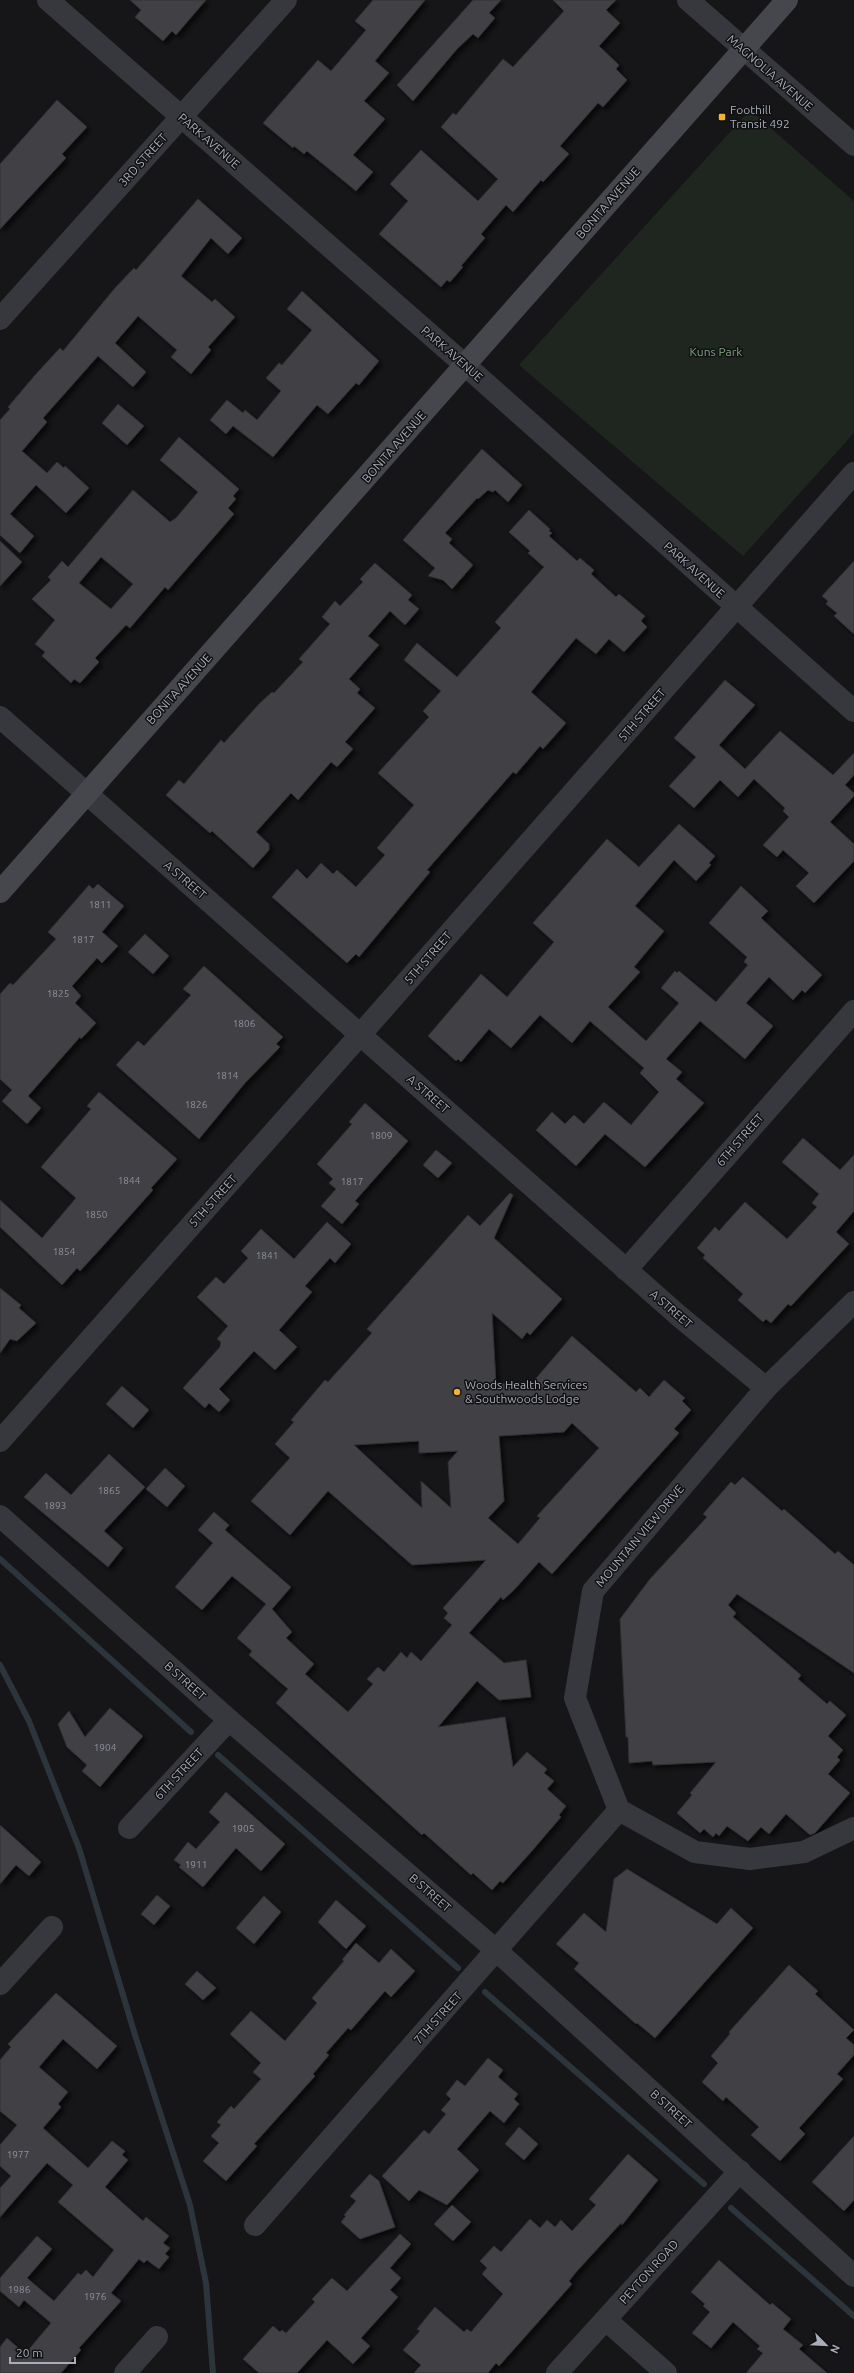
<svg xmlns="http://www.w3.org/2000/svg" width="854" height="2373" font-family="Ubuntu,sans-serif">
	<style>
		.green { fill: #1e261f }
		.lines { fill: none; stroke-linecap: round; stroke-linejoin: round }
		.stream { stroke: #2c353c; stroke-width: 6 }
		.building { fill: #404145; stroke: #303034; fill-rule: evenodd; filter: url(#shadow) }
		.street { stroke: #37383d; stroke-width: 22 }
		.secondary { stroke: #45474d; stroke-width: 22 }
		.poi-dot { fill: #f2b134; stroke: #111113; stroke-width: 1.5 }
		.labels { text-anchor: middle; stroke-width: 3; stroke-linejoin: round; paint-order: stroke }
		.number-label { font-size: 10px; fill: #8e929b }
		.street-label { font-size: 12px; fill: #a8adb8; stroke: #111113 }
		.poi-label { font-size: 12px; fill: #a8adb8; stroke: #111113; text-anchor: start }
		.park-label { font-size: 12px; fill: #7fa381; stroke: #111113 }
	</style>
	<defs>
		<filter id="shadow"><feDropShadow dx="3.5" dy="3.5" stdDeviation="2" flood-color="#0009"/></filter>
	</defs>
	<rect width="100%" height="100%" fill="#161618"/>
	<path class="green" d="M750 110 854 201V433L743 556 519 365Z"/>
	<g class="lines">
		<g class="stream">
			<path d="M0 1559 191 1732"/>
			<path d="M0 1665 29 1721 79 1848 135 2035 190 2205 206 2283 213 2373"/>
			<path d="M218 1755 458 1968"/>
			<path d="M485 1992 704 2184"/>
			<path d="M731 2208 854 2316"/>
		</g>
	</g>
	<g class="building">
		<path d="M130 0H206L176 35 172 31 163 41 135 17 141 10Z"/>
		<path d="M373 0H425L375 61 389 73 364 101 385 119 353 155 373 172 356 191 307 151 304 154 294 146 293 148 263 123 318 60 331 71 366 30 355 21Z"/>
		<path d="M473 0H501L489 13 495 18 478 38 473 34 457 49 413 101 397 85Z"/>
		<path d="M553 0H616L606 10 620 23 599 46 619 65 616 69 627 80 603 107 598 103 560 146 569 154 543 182 541 180 513 212 506 205 481 234 485 238 461 266 463 267 450 282 447 280 441 287 379 234 408 201 390 184 421 150 478 201 498 179 441 127 453 113 456 115 503 59 513 67 564 11Z"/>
		<path d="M57 100 87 127 62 154 66 158 0 229V164Z"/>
		<path d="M198 199 242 238 228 254 211 238 181 276 212 302 215 299 235 317 208 347 211 350 191 374 171 357 177 350 138 316 115 343 146 372 133 387 98 356 43 418 47 422 22 451 47 473 57 462 64 468 65 466 89 488 66 513 36 485 10 514 34 536 20 553 0 535V420L10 409 8 407 36 374 60 348 63 351 115 288 134 268 136 270Z"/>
		<path d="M302 291 379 361 359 385 356 383 328 414 317 405 273 457 233 426 226 434 210 420 227 400 243 413 245 410 257 420 281 391 266 378 279 363 282 365 312 330 287 309Z"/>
		<path d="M118 404 144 426 127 445 102 423Z"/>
		<path d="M179 437 239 489 233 496 236 499 228 508 234 514 168 590 165 587 130 628 126 625 95 658 99 662 80 683 74 679 71 683 42 656 45 652 35 644 55 620 32 599 51 580 48 577 62 561 68 567 133 490 170 522 176 518 198 492 160 460ZM101 557 133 584 111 609 79 583Z"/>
		<path d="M482 449 522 485 508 502 495 490 493 492 488 490 478 499 477 498 445 533 452 539 449 543 450 544 473 565 452 589 443 580 428 576 435 568 403 540Z"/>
		<path d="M529 510 550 529 549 531 552 533 549 536 577 561 580 558 594 570 591 574 616 597 619 594 645 616 641 621 647 627 624 652 609 639 596 654 576 638 531 692 566 723 543 749 540 746 516 774 513 772 434 862 427 870 430 872 359 957 356 954 347 963 272 897 297 869 307 879 321 863 333 874 337 870 356 887 385 855 377 848 414 805 378 773 429 717 423 711 441 691 404 660 417 643 457 677 501 628 495 622 544 567 528 553 530 551 509 532Z"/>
		<path d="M0 541 22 562 0 586Z"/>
		<path d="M854 561V634L834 616 837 613 826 604 828 601 822 596Z"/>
		<path d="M375 563 412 595 408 600 419 609 405 625 390 611 368 636 379 645 349 679 360 689 357 693 375 708 345 742 353 749 337 767 331 762 298 800 291 793 256 832 269 844V850L253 868 212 831 210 833 166 795 179 780 184 784 221 740 224 743 259 704 272 692 274 693 303 662 299 659 330 624 322 617 335 601 340 606 363 582 360 579Z"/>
		<path d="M725 680 755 705 719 745 745 769 780 731 833 775 854 753V775L845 785 854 793V796L830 822 854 844V861L814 903 796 886 809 873 783 850 777 857 763 845 789 817 783 811 785 808 754 779 738 797 720 780 694 808 669 786 696 757 674 738Z"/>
		<path d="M679 824 715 856 709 863 711 865 696 881 674 860 635 906 664 931 634 967 640 972 608 1007 646 1041 679 1003 661 988 675 971 677 973 679 971 716 1002 748 965 744 962 747 957 709 923 741 886 768 911 761 918 822 975 805 993 802 990 793 1000 769 977 746 1003 773 1026 745 1059 700 1021 666 1059 682 1072 676 1079 704 1103 645 1167 605 1134 576 1166 536 1130 552 1112 565 1124 574 1115 584 1124 604 1102 631 1125 659 1092 640 1073 644 1068 590 1021 572 1043 540 1015 511 1048 489 1029 461 1062 458 1059 456 1061 428 1036 481 974 507 997 554 942 533 923 607 839 639 867Z"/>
		<path d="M98 884 124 906 102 932 118 946 102 963 97 958 72 986 81 996 75 1003 96 1023 81 1039 80 1037 28 1096 41 1108 27 1124 2 1101 12 1090 0 1079V994L10 983 13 985 56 939 48 932 89 885 93 889Z"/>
		<path d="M145 934 169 956 153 974 128 952Z"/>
		<path d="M204 966 283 1037 276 1044 280 1047 245 1083 199 1139 116 1065 138 1041 144 1046 191 995 183 989Z"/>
		<path d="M99 1092 177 1159 151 1188 153 1190 103 1246 80 1271 77 1268 62 1285 0 1227V1200L42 1238 76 1198 41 1167 91 1109 87 1106Z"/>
		<path d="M365 1103 408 1141 355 1201 359 1204 342 1224 321 1206 336 1189 329 1183 333 1179 317 1164 352 1124 349 1122Z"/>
		<path d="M803 1138 840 1170 854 1155V1211L836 1232 849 1244 791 1306 788 1304 771 1323 766 1319 763 1322 738 1300 743 1294 703 1258 705 1255 697 1248 715 1227 719 1231 745 1202 787 1239 817 1207 812 1203 819 1194 782 1162Z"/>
		<path d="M436 1150 452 1163 438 1178 423 1165Z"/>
		<path d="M510 1193 513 1195 494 1238 562 1299 530 1335 527 1332 522 1339 492 1313 496 1384 533 1382 572 1336 636 1392 640 1388 649 1397 664 1380 685 1398 682 1401 691 1410 674 1429 679 1433 552 1574 539 1562 514 1590 503 1600 501 1597 469 1633 504 1663 526 1660 531 1697 499 1700 477 1681 438 1727 505 1717 513 1767 527 1752 547 1769 544 1773 554 1781 547 1789 566 1806 559 1815 561 1817 531 1852 503 1883 500 1881 492 1890 473 1873 471 1875 424 1833 422 1835 276 1703 288 1689 249 1655 252 1651 237 1638 266 1604 232 1576 202 1610 175 1587 213 1543 198 1530 214 1512 229 1525 225 1530 291 1587 272 1609 292 1632 286 1638 314 1664 305 1674 348 1712 373 1684 367 1679 378 1667 384 1672 401 1652 407 1658 411 1652 421 1661 452 1625 444 1618 448 1613 443 1608 486 1560 412 1565 328 1491 290 1535 251 1501 290 1458 275 1444 294 1422 291 1420 325 1380 328 1382 372 1333 367 1329 468 1215 480 1226ZM572 1423 599 1448 537 1516 540 1518 518 1544 488 1518 504 1501 499 1436 564 1432ZM419 1441V1453L458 1451 448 1462 451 1508 421 1481 422 1508 354 1445Z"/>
		<path d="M327 1222 351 1244 335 1263 330 1258 305 1286 312 1292 279 1330 297 1347 275 1370 254 1351 219 1389 230 1400 219 1412 209 1403 205 1408 183 1388 220 1347 221 1342 217 1339 228 1326 197 1297 216 1277 224 1284 248 1258 241 1251 261 1229 294 1259Z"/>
		<path d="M0 1288 21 1305 19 1308 36 1323 17 1341 10 1339 0 1353Z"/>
		<path d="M122 1386 149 1410 133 1428 106 1404Z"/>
		<path d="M109 1454 145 1487 104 1531 123 1548 108 1567 24 1497 46 1473 71 1495Z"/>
		<path d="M165 1468 185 1486 167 1507 146 1489Z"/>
		<path d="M743 1477 782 1511 784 1509 835 1554 838 1551 854 1565V1673L737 1594 728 1605 736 1613 733 1617 801 1675 798 1679 827 1704 830 1701 846 1715 828 1736 843 1750 837 1757 840 1760 828 1774 850 1793 815 1833 810 1835 786 1814 769 1834 761 1827 748 1841 727 1826 719 1836 716 1833 713 1837 704 1829 700 1833 677 1813 692 1795 690 1793 716 1762 653 1765 652 1761 629 1763 628 1737H626L620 1619 650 1579 707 1517 703 1514 731 1482 735 1485Z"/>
		<path d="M110 1708 143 1736 100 1787 82 1771 87 1765 67 1747 58 1724 69 1711 85 1737Z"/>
		<path d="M226 1792 285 1844 261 1871 236 1848 203 1887 179 1867 181 1865 174 1860 188 1842 196 1849 220 1822 209 1812Z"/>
		<path d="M0 1825 41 1862 29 1876 16 1865 0 1884Z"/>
		<path d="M627 1869 717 1924 731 1908 753 1928 655 2038 637 2023 636 2024 574 1969 579 1963 556 1944 584 1913 606 1932 614 1879Z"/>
		<path d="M157 1895 170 1906 154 1925 141 1914Z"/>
		<path d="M264 1896 281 1912 254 1944 236 1928Z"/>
		<path d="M336 1900 366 1926 346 1949 318 1922Z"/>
		<path d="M356 1943 379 1963 391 1949 415 1971 391 1997 385 1991 351 2030 348 2028 326 2053 329 2055 313 2074 315 2076 254 2144 257 2146 226 2181 203 2161 219 2143 211 2136 221 2125 217 2122 231 2106 234 2109 261 2079 253 2072 261 2063 230 2034 251 2011 285 2041 317 2003 312 1998 344 1961 342 1960Z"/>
		<path d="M789 1965 818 1991 815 1994 854 2030 846 2038 854 2045V2055L837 2074 843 2079 799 2128 805 2134 780 2161 751 2135 759 2127 726 2097 723 2101 702 2082 718 2063 711 2056 730 2034 729 2032Z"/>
		<path d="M197 1971 216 1988 203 2000 185 1984Z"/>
		<path d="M56 1993 117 2046 97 2069 63 2039 39 2067 68 2092 58 2104 61 2107 43 2128 88 2168 112 2141 125 2151 122 2155 128 2160 105 2187 143 2221 146 2217 169 2236 163 2243 170 2248 165 2254 169 2257 159 2269 147 2260 144 2263 139 2259 111 2293 121 2301 79 2348 81 2350 61 2373H0V2347L7 2338 25 2354 51 2323 24 2300 19 2307 0 2291V2278L37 2236 52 2249 27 2278 54 2301 78 2273 81 2275 86 2270 93 2277 114 2250 58 2202 73 2185 47 2163 0 2217V2188L11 2176 0 2166V2145L17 2125 0 2111V2060L11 2047 8 2044Z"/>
		<path d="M488 2058 503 2070 498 2077 518 2094 514 2099 519 2104 504 2123 490 2111 457 2149 479 2170 447 2205 419 2190 409 2201 382 2176 424 2130 429 2134 446 2114 441 2110 451 2099 446 2094 457 2080 465 2086Z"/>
		<path d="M519 2127 538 2144 524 2160 505 2144Z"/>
		<path d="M854 2136V2200L844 2211 812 2182Z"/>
		<path d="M628 2154 658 2180 622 2225 621 2223 577 2271 569 2281 572 2284 499 2366 496 2363 488 2373H414L421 2365 403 2350 420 2331 417 2329 435 2307 464 2332 467 2329 471 2332 503 2294 482 2274 487 2268 480 2261 494 2246 501 2252 530 2219 540 2228 547 2220 555 2227 561 2220 572 2231 596 2205 589 2199Z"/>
		<path d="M370 2174 379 2181 395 2227 360 2239 341 2222 346 2216 344 2215 356 2201 350 2196Z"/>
		<path d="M452 2205 471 2222 453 2241 434 2224Z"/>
		<path d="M400 2234 411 2244 390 2268 401 2278 390 2290 398 2297 361 2338 370 2346 353 2364 327 2340 297 2373H259L243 2359 273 2326 280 2332 282 2330 286 2333 315 2302 312 2299 332 2278 347 2291Z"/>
		<path d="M719 2260 770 2305 772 2303 791 2319 783 2329 803 2345 799 2349 827 2373H746L763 2353 757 2349 760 2346 733 2322 711 2348 692 2333 710 2312 703 2306 705 2304 691 2292Z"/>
	</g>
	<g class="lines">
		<g class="street">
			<path d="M48 0 465 365 854 711"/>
			<path d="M688 0 854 145"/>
			<path d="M0 319 286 0"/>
			<path d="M0 717 679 1316 766 1388"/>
			<path d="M626 1270 854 1011"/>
			<path d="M854 1302 766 1388 593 1591 575 1698 619 1810 695 1852 750 1859 804 1852 854 1828"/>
			<path d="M0 1441 360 1035 854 473"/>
			<path d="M0 1516 229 1720 497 1951 854 2276"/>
			<path d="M129 1828 229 1720"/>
			<path d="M0 1984 52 1927"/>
			<path d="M255 2225 619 1810"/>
			<path d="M606 2320 666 2373"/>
			<path d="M125 2373 157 2337"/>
			<path d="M557 2373 740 2171"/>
		</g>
		<path class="secondary" d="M0 892 787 0"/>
	</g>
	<g class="poi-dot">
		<rect x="718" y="113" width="8" height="8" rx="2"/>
		<circle cx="457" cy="1392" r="4"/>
	</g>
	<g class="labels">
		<g class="number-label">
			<text x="100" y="908">1811</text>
			<text x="83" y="943">1817</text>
			<text x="58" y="997">1825</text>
			<text x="244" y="1027">1806</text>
			<text x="227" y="1079">1814</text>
			<text x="196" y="1108">1826</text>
			<text x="381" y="1139">1809</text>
			<text x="129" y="1184">1844</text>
			<text x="352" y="1185">1817</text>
			<text x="96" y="1218">1850</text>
			<text x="64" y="1255">1854</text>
			<text x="267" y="1259">1841</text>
			<text x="109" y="1494">1865</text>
			<text x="55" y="1509">1893</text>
			<text x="105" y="1751">1904</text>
			<text x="243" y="1832">1905</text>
			<text x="196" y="1868">1911</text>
			<text x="18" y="2158">1977</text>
			<text x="19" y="2293">1986</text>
			<text x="95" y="2300">1976</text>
		</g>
		<g class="street-label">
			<text transform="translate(770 73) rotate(41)" y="4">MAGNOLIA AVENUE</text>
			<text transform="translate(209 141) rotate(41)" y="4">PARK AVENUE</text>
			<text transform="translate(143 160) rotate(-48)" y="4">3RD STREET</text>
			<text transform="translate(608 203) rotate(-49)" y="4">BONITA AVENUE</text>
			<text transform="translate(452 354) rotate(41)" y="4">PARK AVENUE</text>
			<text transform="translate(394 447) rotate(-49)" y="4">BONITA AVENUE</text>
			<text transform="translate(694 570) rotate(42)" y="4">PARK AVENUE</text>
			<text transform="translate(179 689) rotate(-48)" y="4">BONITA AVENUE</text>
			<text transform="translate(642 715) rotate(-49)" y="4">5TH STREET</text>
			<text transform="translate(185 880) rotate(41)" y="4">A STREET</text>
			<text transform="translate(428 958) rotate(-49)" y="4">5TH STREET</text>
			<text transform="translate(428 1094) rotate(41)" y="4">A STREET</text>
			<text transform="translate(740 1140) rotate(-49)" y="4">6TH STREET</text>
			<text transform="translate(213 1201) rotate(-48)" y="4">5TH STREET</text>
			<text transform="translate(671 1309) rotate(41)" y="4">A STREET</text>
			<text transform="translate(640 1536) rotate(-50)" y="4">MOUNTAIN VIEW DRIVE</text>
			<text transform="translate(185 1681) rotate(42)" y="4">B STREET</text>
			<text transform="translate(179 1774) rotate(-47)" y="4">6TH STREET</text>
			<text transform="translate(430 1893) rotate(41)" y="4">B STREET</text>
			<text transform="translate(438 2018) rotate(-48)" y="4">7TH STREET</text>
			<text transform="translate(671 2109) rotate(42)" y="4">B STREET</text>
			<text transform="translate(649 2272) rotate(-48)" y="4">PEYTON ROAD</text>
		</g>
		<g class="poi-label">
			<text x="730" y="114">Foothill<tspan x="730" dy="14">Transit 492</tspan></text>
			<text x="465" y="1389">Woods Health Services<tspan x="465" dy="14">&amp; Southwoods Lodge</tspan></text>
		</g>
		<g class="park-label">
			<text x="716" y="356">Kuns Park</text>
		</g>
	</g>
	<g transform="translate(826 2345) rotate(114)" stroke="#111113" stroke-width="3" paint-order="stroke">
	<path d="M0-3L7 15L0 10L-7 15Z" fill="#a8adb8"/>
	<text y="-6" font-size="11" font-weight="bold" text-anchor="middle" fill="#a8adb8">N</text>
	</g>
	<path d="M10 2357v6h65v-6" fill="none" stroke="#a8adb8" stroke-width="2"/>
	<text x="16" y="2357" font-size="12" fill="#a8adb8" stroke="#111113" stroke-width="3" paint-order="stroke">20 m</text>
</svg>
